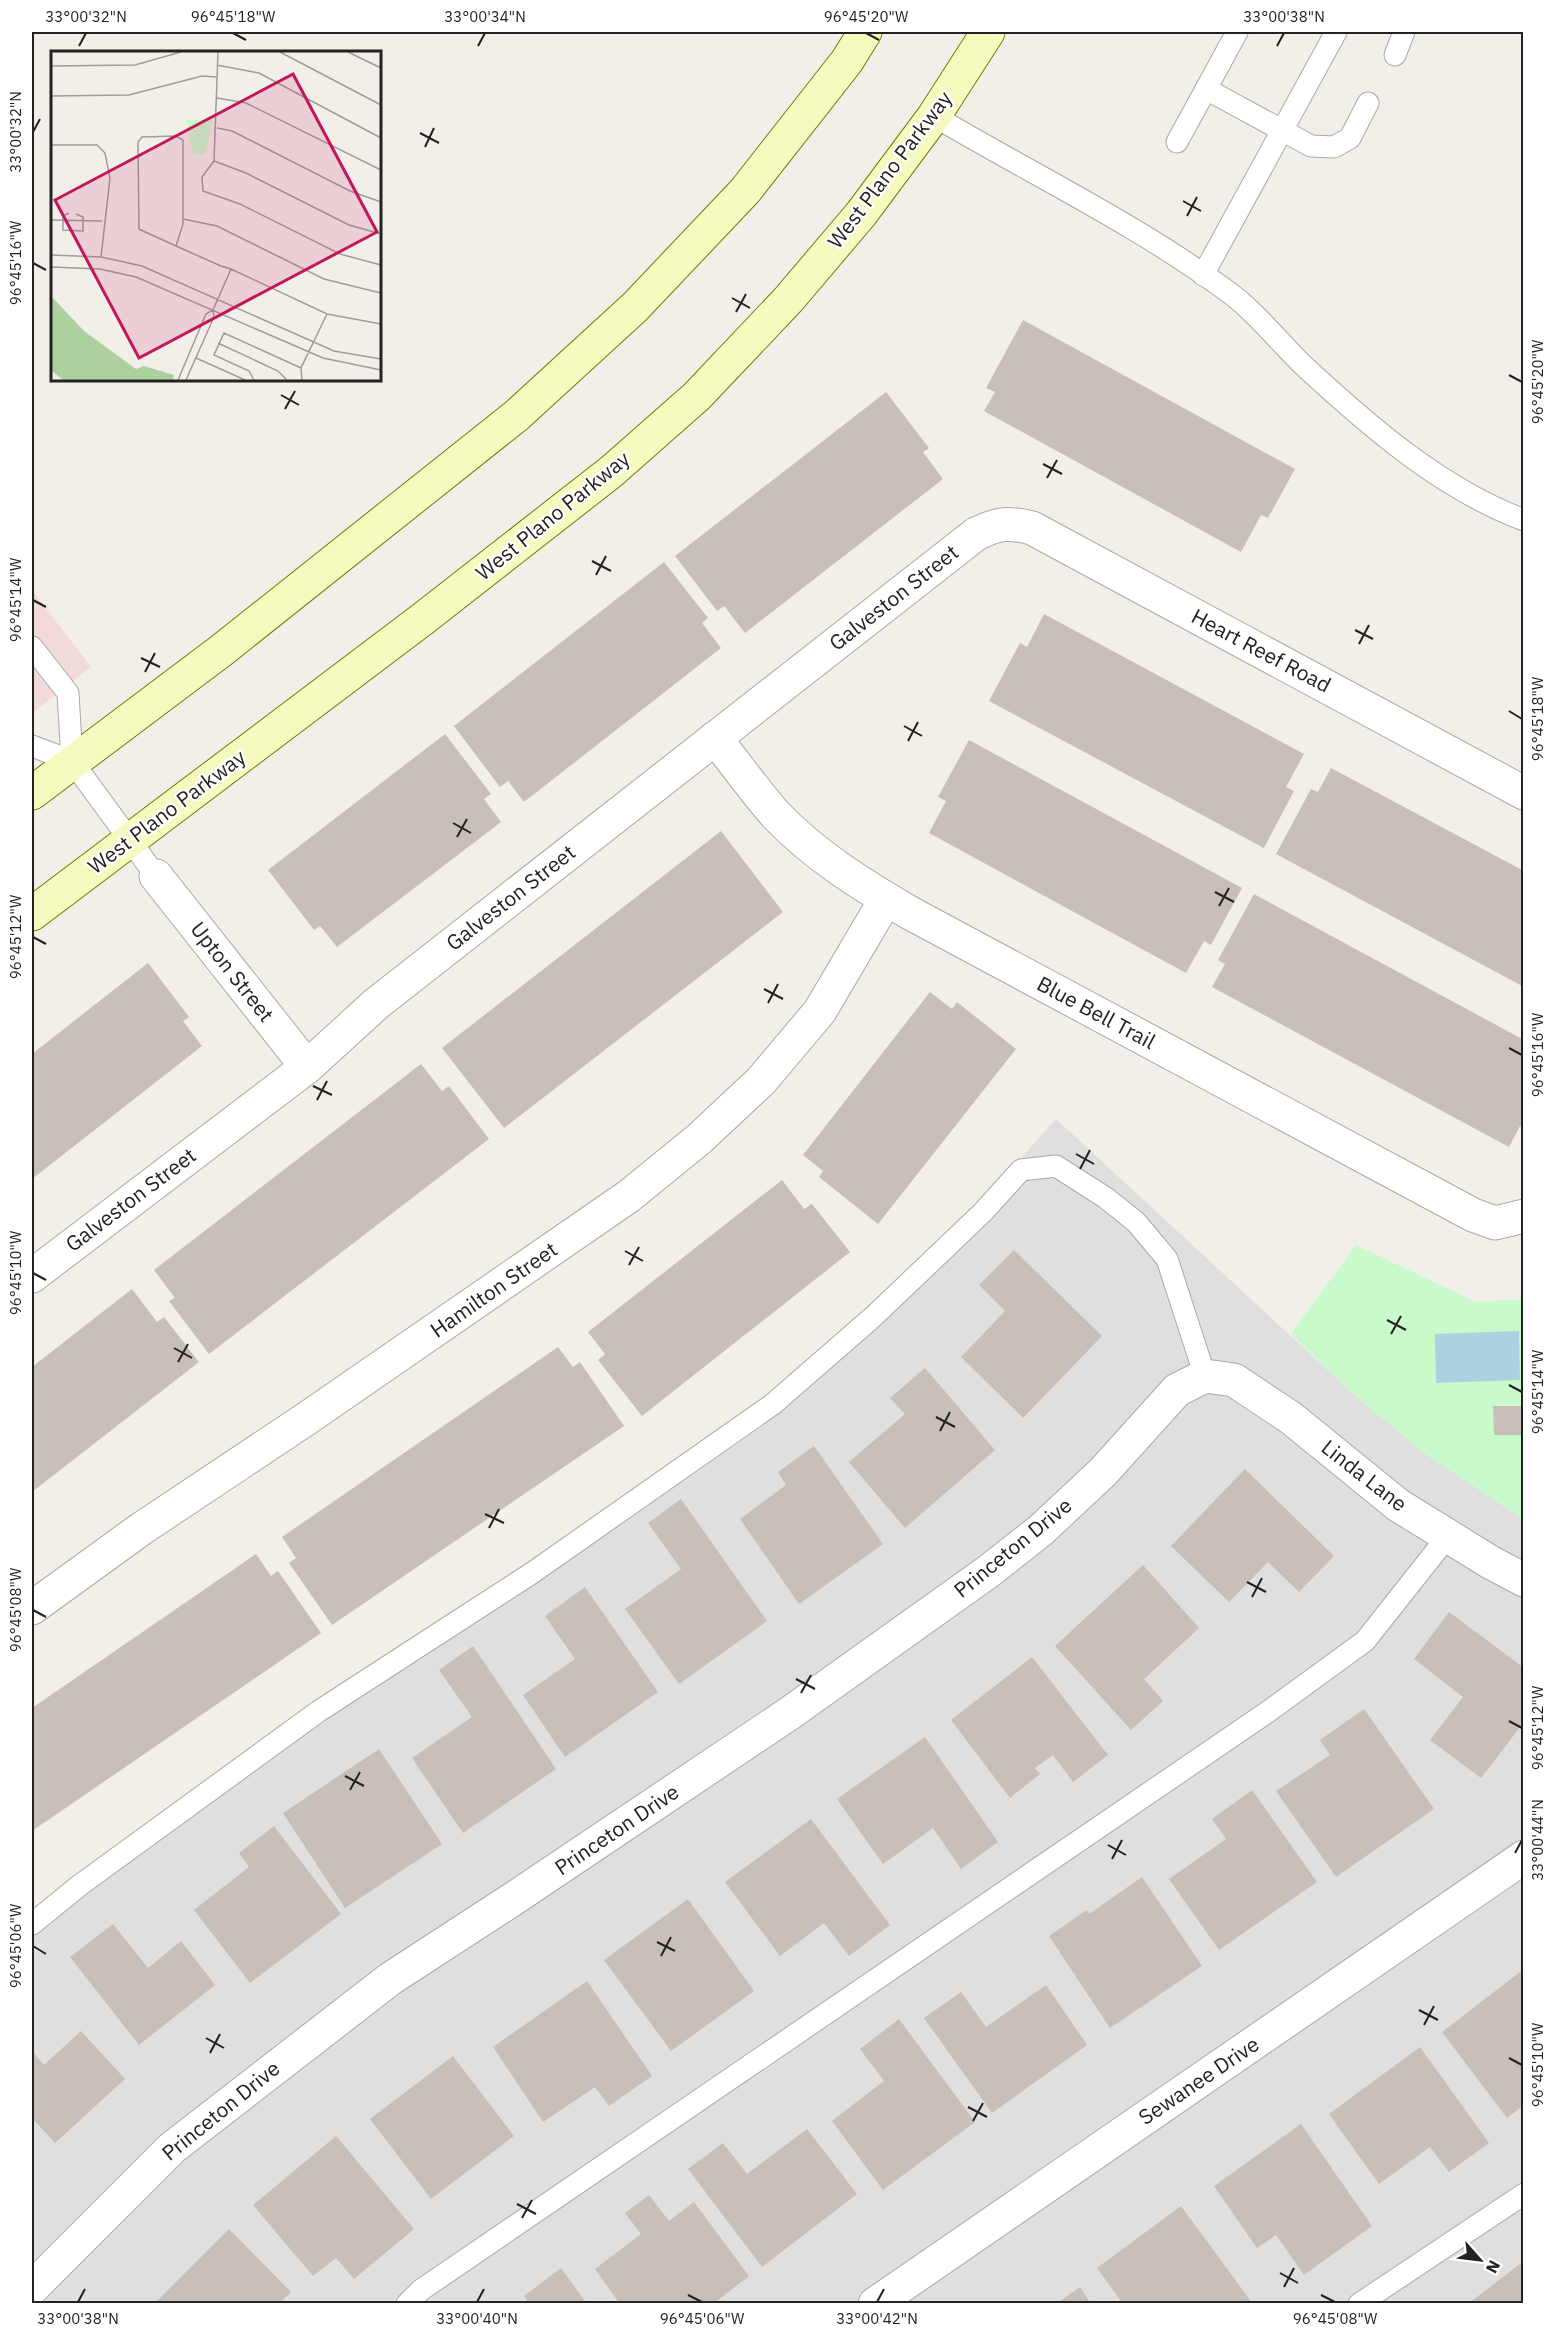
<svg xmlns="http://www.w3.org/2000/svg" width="1555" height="2335" font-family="'IBM Plex Sans',sans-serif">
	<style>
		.residential { fill: #e0dfdf }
		.commercial { fill: #f2dad9 }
		.park { fill: #c8facc }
		.water { fill: #aad3df }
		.building { fill: #c7bfb8 }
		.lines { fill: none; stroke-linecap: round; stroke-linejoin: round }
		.service-casing { stroke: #a9a9a9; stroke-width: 23 }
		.minor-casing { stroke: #a9a9a9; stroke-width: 35 }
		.secondary-casing { stroke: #707d05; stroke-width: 35 }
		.service { stroke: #fff; stroke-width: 21 }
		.minor { stroke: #fff; stroke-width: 33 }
		.secondary { stroke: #f7fabf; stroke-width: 33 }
		.ticks { fill: none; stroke: #222; stroke-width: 2 }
		.labels { text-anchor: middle; stroke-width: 4.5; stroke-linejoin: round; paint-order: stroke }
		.street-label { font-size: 21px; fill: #222; stroke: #fff }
		.inset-road { fill: none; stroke: #9f9d99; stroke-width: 1.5 }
		.view { fill: #c2185b; fill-opacity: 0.15; stroke: #c2185b; stroke-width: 3 }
		.inset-edge { fill: none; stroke: #222; stroke-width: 3 }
		.neatline { fill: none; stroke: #222; stroke-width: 2 }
		.ticks-label { font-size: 15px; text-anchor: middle; fill: #222 }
	</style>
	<rect width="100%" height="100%" fill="#f2efe9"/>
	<path class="residential" d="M1056 1119 1358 1398 1426 1454 1523 1519V2303L32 2304V1920L755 1411 959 1227Z"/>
	<path class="commercial" d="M32 590 91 667 32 713Z"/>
	<path class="park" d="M1356 1245 1476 1302 1523 1299V1519L1425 1454 1358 1398 1291 1334Z"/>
	<path class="water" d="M1519 1331 1520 1380 1436 1383 1435 1334Z"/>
	<g class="building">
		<path d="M1023 320 1295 469 1268 518 1261 515 1241 552 984 411 995 392 986 388Z"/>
		<path d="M886 392 929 448 923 452 943 479 745 633 724 606 717 611 675 556Z"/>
		<path d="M664 562 708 618 702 623 721 648 524 802 508 781 500 787 454 726Z"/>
		<path d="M1044 614 1304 754 1286 787 1294 791 1264 848 989 701 1020 643 1027 647Z"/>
		<path d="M445 734 491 794 484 799 501 822 337 947 320 926 314 930 268 870Z"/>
		<path d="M969 740 1242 888 1211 945 1204 941 1186 973 929 833 946 801 938 797Z"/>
		<path d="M1331 768 1524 871V987L1276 854 1311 789 1318 792Z"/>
		<path d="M721 831 783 912 504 1128 442 1048Z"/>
		<path d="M1254 894 1524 1040V1128L1520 1126 1509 1147 1212 987 1225 964 1218 960Z"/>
		<path d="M148 963 189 1017 183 1021 202 1046 32 1179V1054Z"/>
		<path d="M930 992 952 1009 957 1002 1016 1049 878 1224 819 1177 823 1171 803 1155Z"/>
		<path d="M421 1064 442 1091 449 1086 489 1139 209 1354 169 1301 175 1298 154 1270Z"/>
		<path d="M782 1180 804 1209 812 1204 850 1252 642 1416 598 1360 605 1354 588 1332Z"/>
		<path d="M1014 1250 1102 1336 1023 1418 961 1357 1005 1311 979 1285Z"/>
		<path d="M132 1289 157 1322 164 1317 199 1362 32 1492V1367Z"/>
		<path d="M558 1347 573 1367 580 1362 624 1426 332 1625 289 1563 296 1558 282 1537Z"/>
		<path d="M925 1368 995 1450 905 1528 849 1462 905 1414 890 1398Z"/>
		<path d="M1493 1406H1524V1435H1494Z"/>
		<path d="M814 1446 883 1544 799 1604 740 1519 786 1485 778 1472Z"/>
		<path d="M1245 1469 1334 1556 1299 1592 1268 1562 1229 1602 1171 1546Z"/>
		<path d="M681 1499 767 1621 679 1684 625 1609 681 1569 648 1523Z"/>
		<path d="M256 1554 271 1576 278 1571 321 1633 32 1831V1708Z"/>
		<path d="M1143 1565 1199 1628 1144 1679 1163 1701 1131 1730 1055 1646Z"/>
		<path d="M585 1587 658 1692 565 1757 523 1695 575 1659 545 1616Z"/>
		<path d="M1449 1612 1524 1668V1722L1481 1778 1430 1740 1463 1697 1414 1659Z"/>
		<path d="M473 1646 556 1769 463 1833 412 1758 472 1717 439 1670Z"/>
		<path d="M1032 1657 1108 1755 1073 1782 1053 1755 1035 1768 1040 1774 1010 1798 951 1720Z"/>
		<path d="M1364 1709 1434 1809 1336 1877 1276 1791 1330 1755 1320 1740Z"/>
		<path d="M925 1737 998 1842 961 1869 933 1828 883 1864 837 1799Z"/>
		<path d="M379 1749 442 1844 345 1908 283 1813Z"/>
		<path d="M1252 1790 1317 1882 1219 1950 1169 1879 1226 1839 1212 1819Z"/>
		<path d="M811 1819 890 1925 849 1956 824 1923 780 1956 725 1882Z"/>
		<path d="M274 1826 341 1914 250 1983 194 1910 249 1867 239 1853Z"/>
		<path d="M1142 1877 1202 1966 1110 2028 1049 1936 1087 1910 1089 1914Z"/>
		<path d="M688 1899 754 1991 671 2051 604 1960Z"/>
		<path d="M113 1924 148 1968 181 1941 215 1985 139 2045 70 1957Z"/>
		<path d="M1524 1969V2105L1507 2118 1442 2032Z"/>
		<path d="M587 1981 652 2076 609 2106 595 2087 543 2122 493 2047Z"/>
		<path d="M1046 1985 1087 2045 992 2113 924 2018 961 1992 986 2027Z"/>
		<path d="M899 2019 975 2122 883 2190 832 2121 884 2081 860 2049Z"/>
		<path d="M81 2031 125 2079 55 2143 32 2118V2051L44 2065Z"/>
		<path d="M1420 2047 1489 2143 1449 2172 1430 2147 1379 2184 1329 2114Z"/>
		<path d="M453 2056 514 2136 431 2199 370 2119Z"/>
		<path d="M1301 2124 1372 2226 1304 2275 1276 2235 1257 2248 1214 2186Z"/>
		<path d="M807 2129 857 2194 762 2267 688 2169 723 2143 747 2174Z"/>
		<path d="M336 2136 414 2229 354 2279 336 2258 313 2276 253 2205Z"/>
		<path d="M649 2195 669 2221 694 2202 749 2276 713 2304H620L595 2269 641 2234 625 2213Z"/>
		<path d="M1181 2206 1250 2300 1246 2304H1123L1097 2268Z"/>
		<path d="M229 2229 291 2292 279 2304H154Z"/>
		<path d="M1521 2263 1524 2267V2304H1468Z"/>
		<path d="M561 2268 587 2304H529L524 2296Z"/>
		<path d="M1080 2287 1091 2304H1056Z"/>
	</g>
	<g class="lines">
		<defs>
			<g id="service">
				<path d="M1237 32 1206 89 1311 146 1334 147 1350 138 1368 103"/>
				<path d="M1395 55 1404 32"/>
				<path d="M934 116C1032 174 1136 224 1227 291 1254 310 1281 344 1305 367 1369 426 1441 489 1524 520"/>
				<path d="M1177 142 1206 89"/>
				<path d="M1203 275 1336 32"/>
				<path d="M32 647 68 693 72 761 156 876"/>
				<path d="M32 746 72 761"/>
				<path d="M32 1924 80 1885 319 1711 532 1573 773 1404 874 1316 983 1212 1021 1170 1056 1166 1106 1198 1136 1222 1167 1259 1205 1376"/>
				<path d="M407 2304 421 2290 1269 1711 1365 1641 1448 1536"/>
				<path d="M1359 2304 1524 2194"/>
			</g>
			<g id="minor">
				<path d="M715 738C735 763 754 790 775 814 815 856 862 885 912 914L1473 1215 1495 1223 1524 1216"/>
				<path d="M156 876 307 1067"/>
				<path d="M32 1276 307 1067 376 1004 976 534C999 523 1008 522 1032 528L1524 793"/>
				<path d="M32 1608 141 1529 306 1419 629 1196 699 1139 761 1081 820 1011 886 899"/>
				<path d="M32 2288 172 2148 390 1979 516 1897 790 1713 989 1571 1041 1530 1103 1472 1177 1390 1205 1376 1234 1380 1291 1418 1398 1505 1490 1562 1524 1580"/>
				<path d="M875 2304 1524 1857"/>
			</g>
			<g id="secondary">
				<path d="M32 793 222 650 516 416 635 307 745 191 847 61 865 32"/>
				<path d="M32 914 424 618 612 471 697 396 788 300 861 214 934 116 988 32"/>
			</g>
		</defs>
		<use href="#service" class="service-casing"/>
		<use href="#minor" class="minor-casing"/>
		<use href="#secondary" class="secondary-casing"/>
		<use href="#service" class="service"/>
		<use href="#minor" class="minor"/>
		<use href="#secondary" class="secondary"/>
	</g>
	<path class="ticks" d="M233 33 246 40M866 33 879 40M79 46 86 33M478 46 485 33M1277 46 1284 33M33 132 40 119M420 133 439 143M425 147 434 128M1183 201 1201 211M1187 216 1197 197M33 263 46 270M732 298 750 308M736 312 746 294M1509 375 1522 382M281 395 299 405M285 409 295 391M1043 464 1062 474M1047 478 1057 460M592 561 611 571M596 575 606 556M33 600 46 607M1355 630 1373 639M1359 644 1369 625M141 658 160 667M145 672 155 653M1509 711 1522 719M904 726 922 736M908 741 918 722M453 823 471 833M457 837 467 819M1215 892 1234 902M1219 906 1229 888M33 937 46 944M764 989 783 999M768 1003 778 984M1509 1048 1522 1055M313 1086 332 1095M317 1100 327 1081M1076 1154 1094 1164M1080 1169 1090 1150M625 1251 643 1261M629 1265 639 1247M33 1273 46 1280M1387 1320 1406 1330M1391 1334 1401 1316M174 1348 192 1358M178 1362 188 1344M1509 1385 1522 1392M936 1417 955 1427M940 1431 950 1412M485 1514 504 1523M489 1528 499 1509M1247 1582 1266 1592M1252 1597 1262 1578M33 1610 46 1617M796 1679 815 1689M801 1693 811 1675M1509 1721 1522 1728M345 1776 364 1786M350 1790 360 1772M1108 1845 1126 1855M1515 1853 1522 1840M1112 1859 1122 1840M657 1942 675 1951M33 1946 46 1954M661 1956 671 1937M1419 2010 1438 2020M1424 2025 1434 2006M206 2038 224 2048M210 2053 220 2034M1509 2058 1522 2065M968 2107 987 2117M973 2121 983 2103M517 2204 536 2214M522 2218 532 2200M1280 2273 1298 2283M1284 2287 1294 2268M688 2295 702 2302M1321 2295 1335 2302M78 2302 85 2289M477 2302 484 2289M877 2302 884 2289"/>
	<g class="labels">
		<g class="street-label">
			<text transform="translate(890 170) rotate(-53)" y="7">West Plano Parkway</text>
			<text transform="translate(553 516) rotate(-39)" y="7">West Plano Parkway</text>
			<text transform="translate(894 598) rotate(-38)" y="7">Galveston Street</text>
			<text transform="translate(1261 651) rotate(28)" y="7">Heart Reef Road</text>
			<text transform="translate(167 812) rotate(-37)" y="7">West Plano Parkway</text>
			<text transform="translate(511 898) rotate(-38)" y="7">Galveston Street</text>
			<text transform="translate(232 972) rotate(52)" y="7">Upton Street</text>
			<text transform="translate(1096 1013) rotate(28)" y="7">Blue Bell Trail</text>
			<text transform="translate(131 1200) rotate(-37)" y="7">Galveston Street</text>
			<text transform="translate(494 1290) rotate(-35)" y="7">Hamilton Street</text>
			<text transform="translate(1364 1476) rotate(38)" y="7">Linda Lane</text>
			<text transform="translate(1013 1548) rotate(-39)" y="7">Princeton Drive</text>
			<text transform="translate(617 1830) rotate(-34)" y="7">Princeton Drive</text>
			<text transform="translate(1199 2081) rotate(-34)" y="7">Sewanee Drive</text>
			<text transform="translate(221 2111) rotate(-39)" y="7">Princeton Drive</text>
		</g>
	</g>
	<g transform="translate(51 51)">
		<rect width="330" height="330" fill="#f2efe9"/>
		<path d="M0 245 33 280 85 318 93 315 123 324 122 329H12L0 319Z" fill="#add19e"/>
		<path d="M135 69H161L154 104 142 102Z" fill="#c8facc"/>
		<path class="inset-road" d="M229 1 330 54M297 1 330 17M166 14 208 22 330 87M0 15 84 14 130 1M0 45 78 44 151 25 166 26M166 47 195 52 330 119M166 77 181 80 299 140 330 151M0 94H46L54 102 59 127 50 206M163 110 151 126 152 140 189 153 289 203 330 214M163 110 195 122 298 174 330 183M163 110 167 1M18 162 12 165V179L32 180V166L25 163M132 168 166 175 273 228 330 242M0 169 51 170M0 176V199M125 195 132 173V89L125 85 91 86 87 91 88 178 90 179 125 195 170 215 180 218 276 263 330 273M0 204 50 206 91 215 283 300 330 308M0 216 49 218 85 226 272 307 330 319M167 292 227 320 236 329M145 307 194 329M127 329 155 263 162 259 180 218M135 329 163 266 162 259M203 329 198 320 163 304 173 282 250 317M251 329 250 317 276 263"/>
		<path class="view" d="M242 23 326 181 88 307 4 149Z"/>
		<rect width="330" height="330" class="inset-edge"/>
	</g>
	<rect width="1555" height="2335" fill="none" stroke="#ffffff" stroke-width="66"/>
	<g transform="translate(1480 2260) rotate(118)" stroke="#ffffff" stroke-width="4.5" paint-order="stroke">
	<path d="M0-4.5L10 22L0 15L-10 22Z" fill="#222222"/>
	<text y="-9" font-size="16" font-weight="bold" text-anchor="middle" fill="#222222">N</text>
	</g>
	<rect x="33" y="33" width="1489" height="2269" class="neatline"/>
	<g class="ticks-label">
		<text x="86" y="22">33°00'32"N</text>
		<text x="233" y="22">96°45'18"W</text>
		<text x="485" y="22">33°00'34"N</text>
		<text x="866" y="22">96°45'20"W</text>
		<text x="1284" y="22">33°00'38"N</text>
		<text transform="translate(16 132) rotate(-90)" y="5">33°00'32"N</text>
		<text transform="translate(16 263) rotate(-90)" y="5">96°45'16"W</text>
		<text transform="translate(1538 382) rotate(-90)" y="5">96°45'20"W</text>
		<text transform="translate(16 600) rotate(-90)" y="5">96°45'14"W</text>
		<text transform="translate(1538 719) rotate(-90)" y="5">96°45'18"W</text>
		<text transform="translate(16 937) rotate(-90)" y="5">96°45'12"W</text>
		<text transform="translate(1538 1055) rotate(-90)" y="5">96°45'16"W</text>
		<text transform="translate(16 1273) rotate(-90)" y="5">96°45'10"W</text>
		<text transform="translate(1538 1392) rotate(-90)" y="5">96°45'14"W</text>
		<text transform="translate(16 1610) rotate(-90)" y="5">96°45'08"W</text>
		<text transform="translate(1538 1728) rotate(-90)" y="5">96°45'12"W</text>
		<text transform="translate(1538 1840) rotate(-90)" y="5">33°00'44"N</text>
		<text transform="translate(16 1946) rotate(-90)" y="5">96°45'06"W</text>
		<text transform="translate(1538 2065) rotate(-90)" y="5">96°45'10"W</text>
		<text x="78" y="2324">33°00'38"N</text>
		<text x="477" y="2324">33°00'40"N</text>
		<text x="702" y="2324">96°45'06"W</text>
		<text x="877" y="2324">33°00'42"N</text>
		<text x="1335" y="2324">96°45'08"W</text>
	</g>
</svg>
